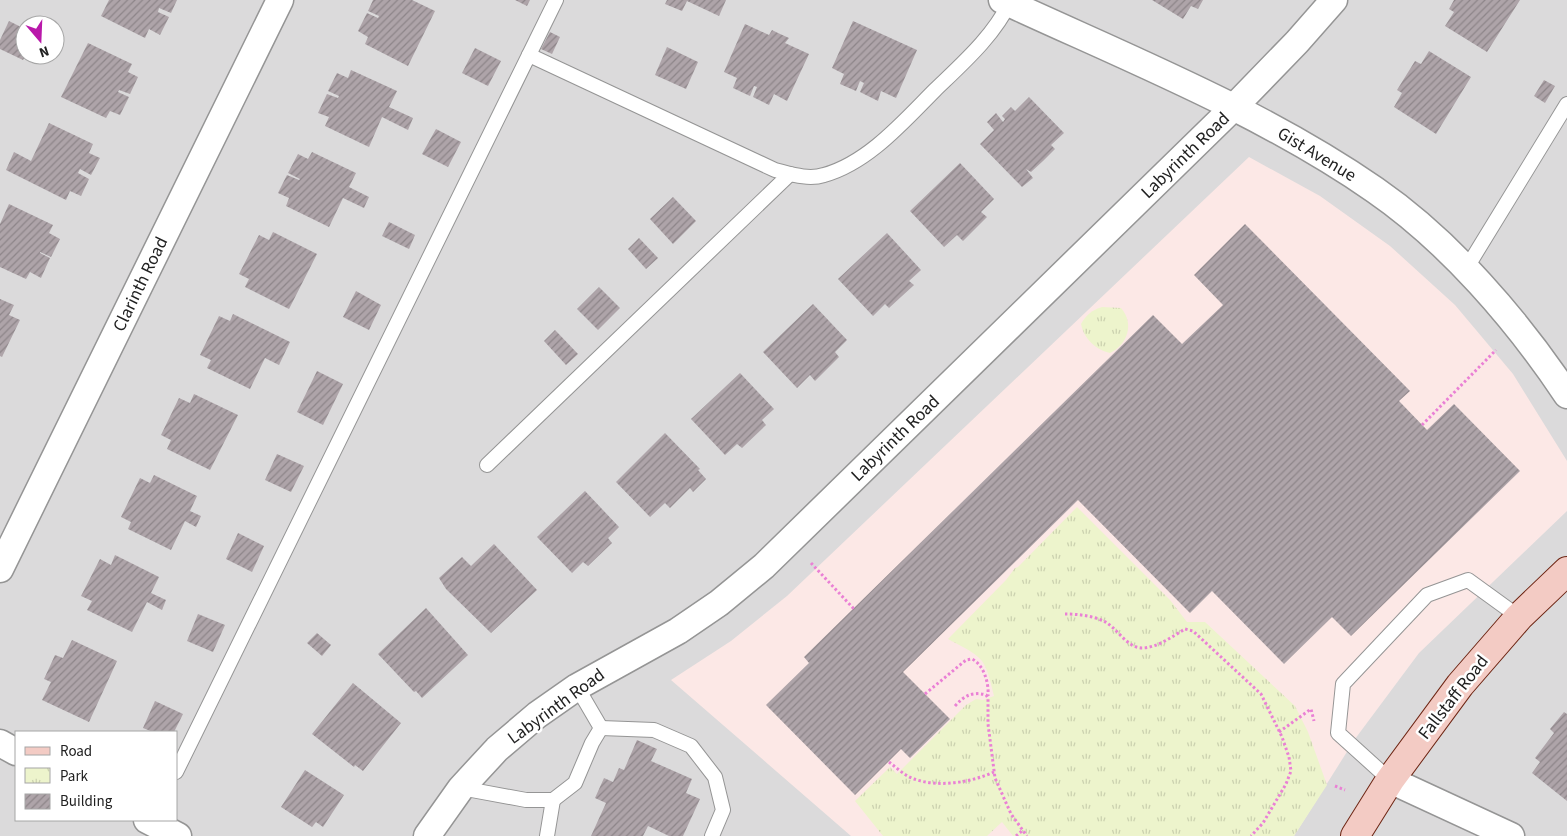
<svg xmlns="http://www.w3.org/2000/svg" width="1567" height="836" font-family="'Source Sans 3',sans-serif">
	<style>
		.residential { fill: #dbdadb; fill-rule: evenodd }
		.education { fill: #fce8e6 }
		.park { fill: url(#park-tufts) }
		.building { fill: url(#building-hatch) }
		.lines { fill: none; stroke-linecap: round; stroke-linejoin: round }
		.lane-casing { stroke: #959595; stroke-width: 16 }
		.street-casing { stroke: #959595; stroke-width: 29 }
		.secondary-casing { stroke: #6d2513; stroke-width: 30 }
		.path { stroke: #ea80d5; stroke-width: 3; stroke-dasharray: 2.5 2.5; stroke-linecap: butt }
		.lane { stroke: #fff; stroke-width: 14 }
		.street { stroke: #fff; stroke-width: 26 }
		.secondary { stroke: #f3cbc4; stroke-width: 28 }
		.labels { text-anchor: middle; stroke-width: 5; stroke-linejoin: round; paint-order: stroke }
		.street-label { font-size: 18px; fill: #212121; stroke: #fff }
	</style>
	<defs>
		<pattern id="park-tufts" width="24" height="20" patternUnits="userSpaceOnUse" patternTransform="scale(1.25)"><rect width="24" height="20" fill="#edf4cc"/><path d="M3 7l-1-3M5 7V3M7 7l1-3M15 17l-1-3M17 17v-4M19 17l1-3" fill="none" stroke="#cbd1af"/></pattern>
		<pattern id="building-hatch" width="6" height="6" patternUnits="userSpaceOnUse" patternTransform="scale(1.25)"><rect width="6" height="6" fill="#aea4a9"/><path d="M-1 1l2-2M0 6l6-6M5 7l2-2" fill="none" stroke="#8d8589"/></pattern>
	</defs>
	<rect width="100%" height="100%" fill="#f0e9ea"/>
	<path class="residential" d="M0 0H1567V836H0ZM25 25H55V55H25ZM16 732H176V820H16Z"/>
	<path class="education" d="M1249 157 1320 196 1390 246 1455 305 1513 374 1567 461V511L1419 653 1355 739 1294 836H851L671 680 731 641 787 596Z"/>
	<g class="park">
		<path d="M1102 307 1121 308C1135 324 1127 345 1110 353 1096 350 1084 339 1081 324 1086 315 1092 310 1102 307Z"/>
		<path d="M1077 507 1170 600 1187 622H1205L1295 706 1308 732 1327 785 1294 836H1013L1002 822 987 836H883L855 801 890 767 897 774 966 705 976 699 983 700 994 696C991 685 989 671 982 661 974 651 958 645 948 639L1006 580 1015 568 1018 567Z"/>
	</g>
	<g class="building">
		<path d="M109 0H177L171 13 159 8 158 12 169 17 160 35 149 29 145 38 101 16Z"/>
		<path d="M373 0H412L435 11 408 66 365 44 368 37 358 31 367 13 378 18 379 16 368 11Z"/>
		<path d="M515 0H530L527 6Z"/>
		<path d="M667 0H726L719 16 687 1 682 11 665 4Z"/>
		<path d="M1152 0H1203L1198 9 1191 6 1183 19Z"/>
		<path d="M1454 0H1520L1487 52 1445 26 1454 12 1449 9Z"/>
		<path d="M9 21 25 29 26 55 23 60 0 49V40Z"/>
		<path d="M853 21 917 50 896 98 881 91 878 101 860 92 864 83 860 81 856 91 840 84 844 74 832 68Z"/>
		<path d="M745 24 769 35 772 30 778 33 789 38 785 43 809 54 787 101 774 94 769 105 753 97 757 87 754 86 750 96 733 88 737 78 724 72Z"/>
		<path d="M550 32 560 37 552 54 541 49Z"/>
		<path d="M88 43 132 64 128 72 138 77 130 94 119 90 118 92 129 97 120 115 110 111 106 118 61 97Z"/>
		<path d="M667 47 698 62 686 89 655 75Z"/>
		<path d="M475 48 501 61 488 86 462 73Z"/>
		<path d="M1429 51 1471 77 1436 134 1394 107 1402 93 1397 90 1415 61 1421 64Z"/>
		<path d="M351 70 397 91 389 107 413 118 408 130 382 117 369 147 325 126 329 117 318 113 327 94 338 98 339 96 328 91 337 73 348 78Z"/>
		<path d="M1544 80 1555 86 1545 103 1534 96Z"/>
		<path d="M1029 97 1064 133 1051 145 1055 149 1043 161 1031 172 1026 169 1033 178 1022 187 980 144 994 130 987 122 996 113 1003 122 1005 119 1002 116 1011 107 1015 111Z"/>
		<path d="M49 123 93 144 89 153 100 158 91 175 80 169 78 173 89 179 81 196 70 191 66 200 6 170 14 152 31 161Z"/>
		<path d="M436 129 461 142 448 167 422 154Z"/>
		<path d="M312 152 356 173 349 187 369 197 364 208 343 198 329 227 286 206 289 198 278 193 287 175 299 180 300 179 288 173 298 154 308 159Z"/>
		<path d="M960 163 994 199 981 212 987 217 963 241 957 235 944 247 910 211Z"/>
		<path d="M673 197 696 221 673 244 650 219Z"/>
		<path d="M9 204 53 225 49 233 60 239 51 257 40 252V253L50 258 41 278 30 272 26 279 0 267V224Z"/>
		<path d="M389 222 415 235 409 249 382 236Z"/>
		<path d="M1245 224 1410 391 1399 401 1427 430 1454 404 1520 471 1351 636 1332 617 1284 664 1212 591 1190 613 1078 500 903 672 950 719 910 758 901 749 855 795 766 705 809 663 804 657 1153 315 1182 344 1223 305 1194 275Z"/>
		<path d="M273 232 317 254 289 309 245 287 249 279 239 274 259 235 269 240Z"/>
		<path d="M887 233 921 270 909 281 914 285 889 308 885 304 873 316 838 279Z"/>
		<path d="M639 238 658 258 646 269 628 249Z"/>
		<path d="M599 287 620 308 598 330 577 309Z"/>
		<path d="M356 291 381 305 369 330 343 317Z"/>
		<path d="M0 299 14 305 9 315 20 320 2 357 0 356Z"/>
		<path d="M813 304 847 340 835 352 839 357 815 381 810 375 797 388 763 352Z"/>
		<path d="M233 314 290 342 279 365 265 358 250 389 207 368 211 360 200 355 219 316 230 321Z"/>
		<path d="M555 330 578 354 566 365 544 341Z"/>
		<path d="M317 371 343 384 323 425 297 412Z"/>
		<path d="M740 373 774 409 762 420 766 425 742 448 737 444 725 455 691 419Z"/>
		<path d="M194 394 238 415 210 470 167 449 171 440 161 435 179 398 190 403Z"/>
		<path d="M665 433 700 469 698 470 706 479 693 492 690 488 670 508 665 503 650 517 616 482Z"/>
		<path d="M277 454 304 466 291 492 265 480Z"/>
		<path d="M154 475 197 496 190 511 201 516 196 527 185 521 171 550 128 529 131 522 121 517 140 478 150 483Z"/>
		<path d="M585 491 619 527 608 538 612 543 588 566 583 562 572 573 537 537Z"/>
		<path d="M238 533 264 546 252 572 226 559Z"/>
		<path d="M494 544 537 590 491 633 446 589 439 578 462 557 471 566Z"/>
		<path d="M115 555 159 577 151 593 166 600 162 610 147 602 132 632 87 610 92 601 81 596 100 559 111 565Z"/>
		<path d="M426 608 468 655 422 698 416 691 414 692 378 654Z"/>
		<path d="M198 614 225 625 213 652 187 641Z"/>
		<path d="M317 633 331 645 322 656 307 643Z"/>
		<path d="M72 640 117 661 89 722 42 700 51 682 44 679 50 666 55 655 63 658Z"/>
		<path d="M353 683 401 723 363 771 355 765 354 767 312 734Z"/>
		<path d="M155 701 183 714 174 732H153L143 728Z"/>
		<path d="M1564 712 1567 714V801L1532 773 1540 762 1535 758 1554 733 1550 729Z"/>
		<path d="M637 740 657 749 651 761 692 779 686 793 700 799 683 836H669L648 826 643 836H591L606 803 595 798 604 778 613 782 619 768 624 770Z"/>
		<path d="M305 770 344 795 323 827 316 822 312 827 281 807Z"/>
	</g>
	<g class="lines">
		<defs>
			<g id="lane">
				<path d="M529 55 775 170C791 174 808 180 824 175 868 163 904 121 935 90 963 63 994 36 1011 0"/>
				<path d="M1466 269 1567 104"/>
				<path d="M487 465 790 174"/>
				<path d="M601 728 654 730 691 746 715 777 723 810 712 836"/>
				<path d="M176 772 556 0"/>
				<path d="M1390 780 1338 733 1343 684 1427 595 1468 580 1519 617"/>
				<path d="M461 788 526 800H553L575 783 592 743 601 728 577 687"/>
				<path d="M547 836 553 800"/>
			</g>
			<g id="street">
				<path d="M1002 0C1127 58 1261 111 1375 190 1449 241 1517 320 1567 395"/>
				<path d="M0 569 280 0"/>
				<path d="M0 743 16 752"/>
				<path d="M1390 780 1511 836"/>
				<path d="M147 820 178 836"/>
				<path d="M427 836 461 788 497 749 537 715 577 687 678 631 719 603 764 566 1234 107 1297 42 1334 0"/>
			</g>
			<path id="secondary" d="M1355 836 1390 780 1460 685 1519 617 1567 571"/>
		</defs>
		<use href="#lane" class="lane-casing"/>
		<use href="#street" class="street-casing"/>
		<use href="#secondary" class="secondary-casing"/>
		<g class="path">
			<path d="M1422 425 1496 350"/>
			<path d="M811 563 854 609"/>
			<path d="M1065 614C1078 614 1096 616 1107 623 1118 630 1128 648 1142 648 1157 648 1173 636 1185 629L1193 631 1261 694 1282 737 1289 757 1291 771 1286 784 1263 823 1251 836"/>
			<path d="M925 694 966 660 972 659C984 665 989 683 988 696"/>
			<path d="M955 706C964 696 972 691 986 695L988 698V724L995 778 1011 814 1027 836"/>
			<path d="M1279 732 1311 709 1314 721"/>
			<path d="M889 762C897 768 905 776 914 779 939 788 972 782 994 772"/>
			<path d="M1335 786 1345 790"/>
			<path d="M1016 836 1023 830"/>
		</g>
		<use href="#lane" class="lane"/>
		<use href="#street" class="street"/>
		<use href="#secondary" class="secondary"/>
	</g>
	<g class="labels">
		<g class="street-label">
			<text transform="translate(1317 154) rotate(31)" y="6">Gist Avenue</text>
			<text transform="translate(1185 155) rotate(-44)" y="6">Labyrinth Road</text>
			<text transform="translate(140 284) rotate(-64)" y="6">Clarinth Road</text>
			<text transform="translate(895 438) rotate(-44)" y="6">Labyrinth Road</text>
			<text transform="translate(1453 697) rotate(-52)" y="6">Fallstaff Road</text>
			<text transform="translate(556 706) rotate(-36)" y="6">Labyrinth Road</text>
		</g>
	</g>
	<rect x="15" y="731" width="162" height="90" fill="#ffffff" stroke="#a6a6a6"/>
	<rect x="25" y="747" width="25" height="8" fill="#f3cbc4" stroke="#a6a6a6"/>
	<text x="60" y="756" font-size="15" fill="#212121">Road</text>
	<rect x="25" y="768" width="25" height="15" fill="url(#park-tufts)" stroke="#a6a6a6"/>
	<text x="60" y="781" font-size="15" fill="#212121">Park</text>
	<rect x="25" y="794" width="25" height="15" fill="url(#building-hatch)" stroke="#a6a6a6"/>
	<text x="60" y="806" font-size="15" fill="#212121">Building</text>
	<g transform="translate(40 40) rotate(161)"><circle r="24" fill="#ffffff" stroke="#a6a6a6"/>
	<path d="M0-4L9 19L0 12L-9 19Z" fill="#b918aa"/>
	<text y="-8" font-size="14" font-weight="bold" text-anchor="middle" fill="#212121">N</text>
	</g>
</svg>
